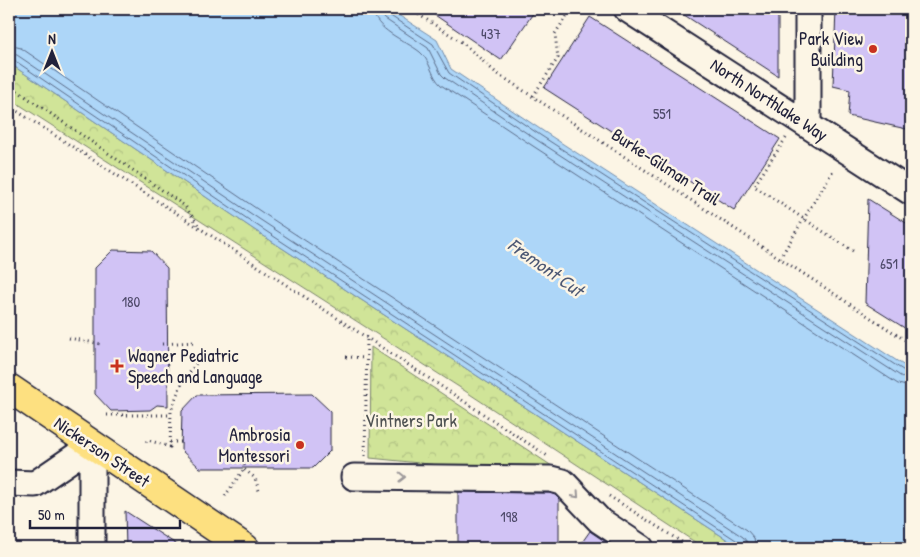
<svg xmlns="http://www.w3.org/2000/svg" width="920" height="557" font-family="'Patrick Hand',sans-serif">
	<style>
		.forest { fill: url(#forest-crowns); stroke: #79836a }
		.water { fill: #add6f8; stroke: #758eac }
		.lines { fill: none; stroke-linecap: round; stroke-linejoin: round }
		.shore { stroke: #5a6a87; stroke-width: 1 }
		.building { fill: #d1c3f5; stroke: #22223b }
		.minor-casing { stroke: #22223b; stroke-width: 29 }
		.major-casing { stroke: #22223b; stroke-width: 31 }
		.path { stroke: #22223b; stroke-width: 3; stroke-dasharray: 1 4; stroke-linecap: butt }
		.minor { stroke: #fcf5e5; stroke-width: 25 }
		.major { stroke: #fde080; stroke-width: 28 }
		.oneway { stroke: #9a9698 }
		.poi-dot { fill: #c8321e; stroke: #fcf5e5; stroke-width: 2 }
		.labels { text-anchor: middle; stroke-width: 5; stroke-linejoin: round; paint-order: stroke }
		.number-label { font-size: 15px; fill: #4e4a6a }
		.poi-label { font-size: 18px; fill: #22223b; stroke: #fcf5e5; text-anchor: end }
		.street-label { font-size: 18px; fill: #22223b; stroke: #fcf5e5 }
		.park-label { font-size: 18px; fill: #4e5252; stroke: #fcf5e5 }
		.water-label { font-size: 19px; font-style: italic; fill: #4c5874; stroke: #fcf5e5 }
	</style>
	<defs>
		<pattern id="forest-crowns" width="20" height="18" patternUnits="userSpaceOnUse" patternTransform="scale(1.25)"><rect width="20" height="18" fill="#d0e498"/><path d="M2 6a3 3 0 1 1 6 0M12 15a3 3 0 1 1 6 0" fill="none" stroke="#b2c384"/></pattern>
	</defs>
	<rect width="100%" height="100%" fill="#fcf5e5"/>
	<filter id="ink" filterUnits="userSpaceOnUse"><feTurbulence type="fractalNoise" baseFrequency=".02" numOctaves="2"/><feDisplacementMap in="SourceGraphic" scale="10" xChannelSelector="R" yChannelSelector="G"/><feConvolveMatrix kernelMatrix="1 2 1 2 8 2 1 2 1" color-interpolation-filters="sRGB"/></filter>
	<g filter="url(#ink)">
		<g class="forest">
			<path d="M9 63 253 229 740 548H704L459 387 9 98Z"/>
			<path d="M371 347 555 468 449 466 370 458Z"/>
		</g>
		<path class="water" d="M9 9H389L437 40 451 69 543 131 911 370V548H740L253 229 9 63Z"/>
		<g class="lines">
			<g class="shore">
				<path d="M373 9C374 30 405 40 420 52 430 60 431 76 441 85L533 146 898 384 911 387"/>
				<path d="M381 9V14L385 19 428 48 441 74 445 78 537 140 902 377 911 380"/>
				<path d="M387 9 389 15 433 44 449 73 540 135 906 372 911 374"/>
				<path d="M9 45 21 48 263 213 747 530 754 538 756 548"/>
				<path d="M9 53 17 55 259 219 743 537 747 542 748 548"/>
				<path d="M9 59 14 60 255 224 739 542 742 548"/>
			</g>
		</g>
		<g class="building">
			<path d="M426 9H536L501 60Z"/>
			<path d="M675 9H778V76Z"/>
			<path d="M836 9H894L911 13V130L848 116 850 90 833 86Z"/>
			<path d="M590 17 780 139 734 210 544 88Z"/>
			<path d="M868 199 911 226V332L865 303Z"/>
			<path d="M113 250 151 251 167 268 168 406 157 405 150 410 111 411 95 394V268Z"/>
			<path d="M312 394 330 411V451L313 468H200L181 450 182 411 197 395Z"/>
			<path d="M458 492 549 493 555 495 559 499V548H458Z"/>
			<path d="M125 511 182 548H126Z"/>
			<path d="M590 531 591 532 615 548H578Z"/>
		</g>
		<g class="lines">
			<defs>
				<g id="minor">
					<path d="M627 9 911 192"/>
					<path d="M808 9V125"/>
					<path d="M92 445V548"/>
					<path d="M354 477 551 479 563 482 599 520 641 548"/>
					<path d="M9 483 35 484 92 445"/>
				</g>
				<path id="major" d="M9 388 245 548"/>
			</defs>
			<use href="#minor" class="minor-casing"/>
			<use href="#major" class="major-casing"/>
			<g class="path">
				<path d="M410 9 463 43 495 72 911 344"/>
				<path d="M9 85 185 206 199 226"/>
				<path d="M533 96 558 58 555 34 571 9"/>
				<path d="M9 106 201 229 549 457"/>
				<path d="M786 138 754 186 856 253"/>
				<path d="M780 258 834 169"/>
				<path d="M69 338 101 344"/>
				<path d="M162 344 194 342"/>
				<path d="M346 357 366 358"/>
				<path d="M107 415H170"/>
				<path d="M146 442 148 440 170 447 171 411 180 387 197 362"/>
				<path d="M170 442H181"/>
				<path d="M365 456 367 338"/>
				<path d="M244 460V469L255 478 260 494"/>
				<path d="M225 496 244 469"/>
				<path d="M609 496 691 548"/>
			</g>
			<use href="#minor" class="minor"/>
			<use href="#major" class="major"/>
		</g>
		<defs><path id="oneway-chevron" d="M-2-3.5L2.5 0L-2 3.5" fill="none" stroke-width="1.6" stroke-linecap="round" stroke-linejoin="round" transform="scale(1.25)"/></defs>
		<g class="oneway">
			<use href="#oneway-chevron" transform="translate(402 477) rotate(1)"/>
			<use href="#oneway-chevron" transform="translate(576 495) rotate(48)"/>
		</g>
	</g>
	<g class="poi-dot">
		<circle cx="873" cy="49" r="5"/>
		<path d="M114.5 358.5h5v5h5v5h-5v5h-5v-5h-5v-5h5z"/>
		<circle cx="300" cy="445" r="5"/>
	</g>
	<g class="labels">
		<g class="number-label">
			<text x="491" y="39">437</text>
			<text x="662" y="119">551</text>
			<text x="889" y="269">651</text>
			<text x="131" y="307">180</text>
			<text x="509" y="522">198</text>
		</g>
		<g class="poi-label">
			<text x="863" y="45">Park View<tspan x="863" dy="21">Building</tspan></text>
			<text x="128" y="362" text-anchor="start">Wagner Pediatric<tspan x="128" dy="21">Speech and Language</tspan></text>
			<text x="290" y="441">Ambrosia<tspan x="290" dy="21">Montessori</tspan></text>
		</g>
		<g class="street-label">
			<text transform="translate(769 100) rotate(33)" y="6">North Northlake Way</text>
			<text transform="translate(666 167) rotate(33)" y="6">Burke-Gilman Trail</text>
			<text transform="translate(102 452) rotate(34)" y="6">Nickerson Street</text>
		</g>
		<g class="park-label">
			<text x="411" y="427">Vintners Park</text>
		</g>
		<g class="water-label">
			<text transform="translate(546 267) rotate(35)" y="7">Fremont Cut</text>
		</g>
	</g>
	<rect width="920" height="557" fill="none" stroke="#fcf5e5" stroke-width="30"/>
	<rect x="15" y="15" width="890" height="527" fill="none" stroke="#22223b" stroke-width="2" filter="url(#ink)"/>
	<g transform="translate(52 52)" stroke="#fcf5e5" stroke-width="4" paint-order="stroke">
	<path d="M0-4L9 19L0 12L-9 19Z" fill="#22223b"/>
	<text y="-8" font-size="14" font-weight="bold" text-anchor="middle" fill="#22223b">N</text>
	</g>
	<path d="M30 520v8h150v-8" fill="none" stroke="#22223b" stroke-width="2.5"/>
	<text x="38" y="520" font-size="15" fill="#22223b" stroke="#fcf5e5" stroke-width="4" paint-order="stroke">50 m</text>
</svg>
